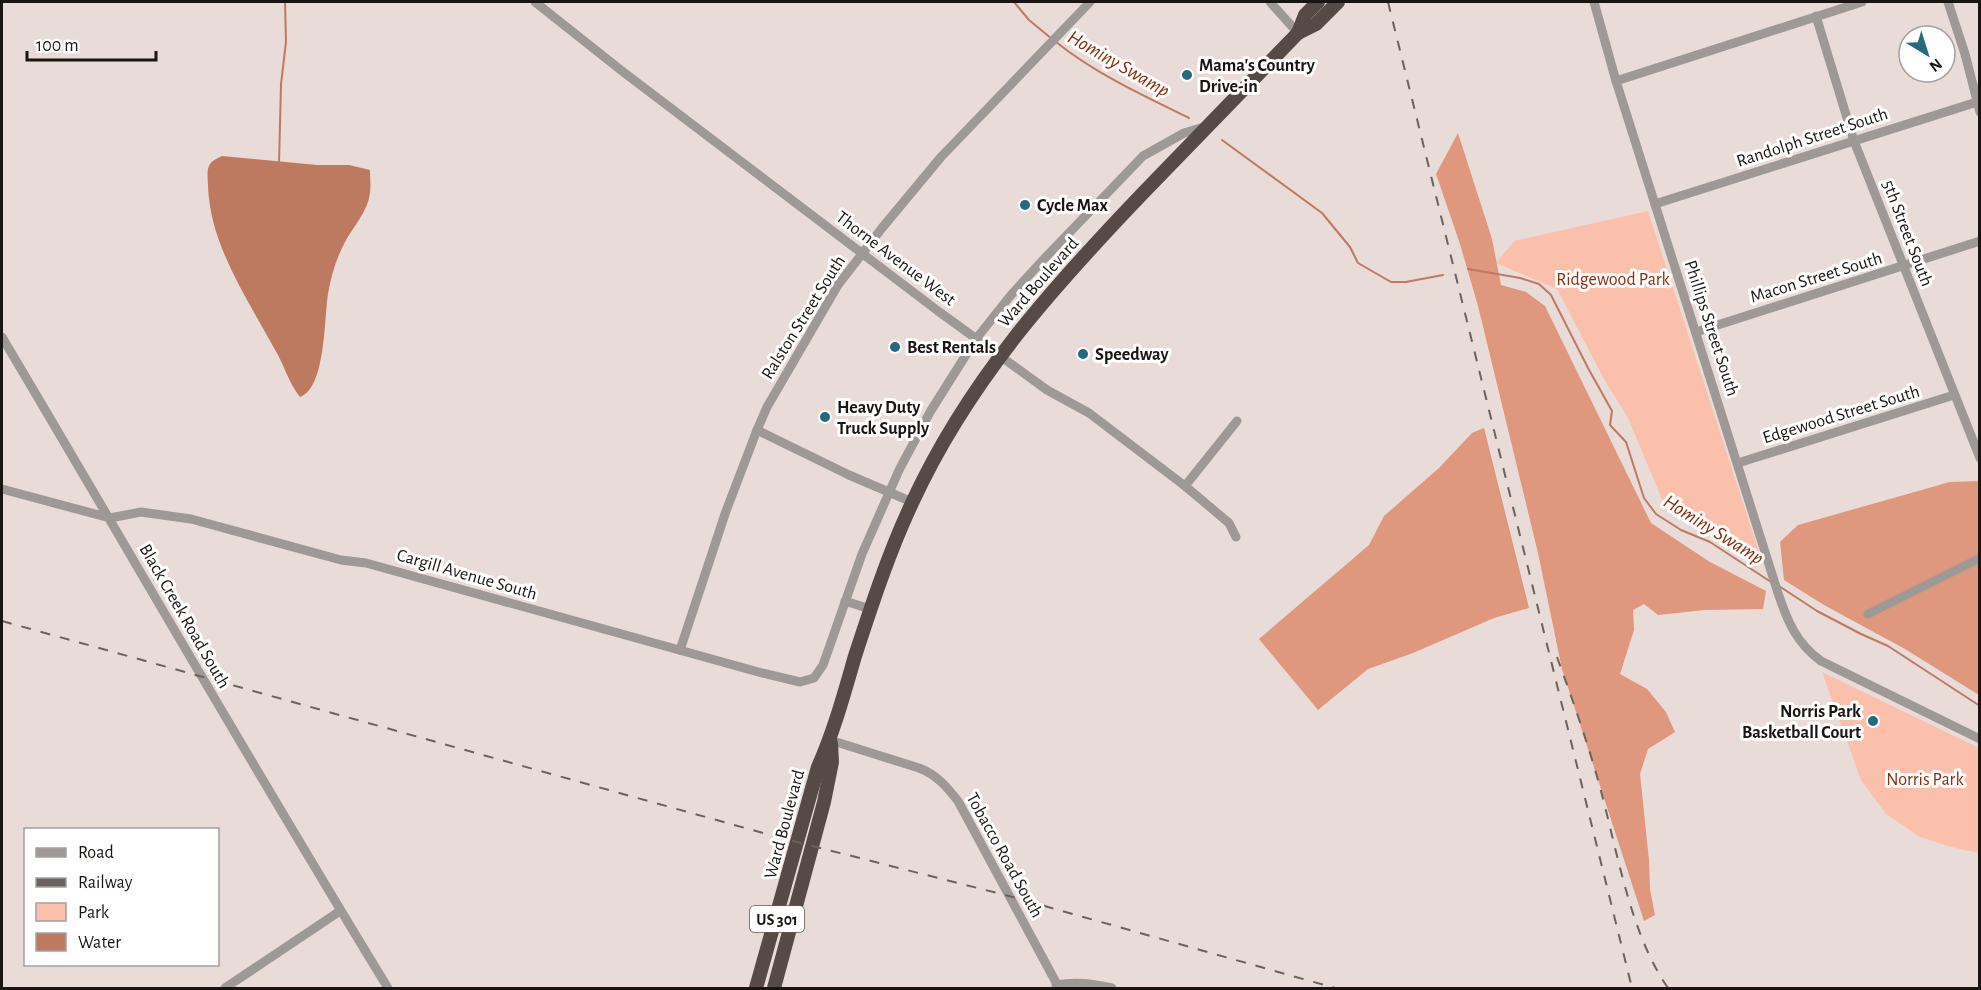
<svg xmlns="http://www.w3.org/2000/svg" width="1981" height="990" font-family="'Alegreya Sans',sans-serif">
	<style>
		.green { fill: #fbc0ac }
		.forest { fill: #df977e }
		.water { fill: #be7961 }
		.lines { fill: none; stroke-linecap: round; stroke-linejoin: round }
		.stream { stroke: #be7961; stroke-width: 2 }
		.minor { stroke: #9e9896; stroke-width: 9 }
		.highway { stroke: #554a46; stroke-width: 14 }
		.rail { stroke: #6b6260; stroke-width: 2; stroke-dasharray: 10 10; stroke-linecap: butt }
		.poi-dot { fill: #286a7d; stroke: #fff; stroke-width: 2 }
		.labels { text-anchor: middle; stroke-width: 6; stroke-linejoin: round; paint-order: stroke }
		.shield { fill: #fff; stroke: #5f5b5a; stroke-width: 1.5 }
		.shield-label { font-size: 16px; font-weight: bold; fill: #1a1513 }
		.poi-label { font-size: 18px; font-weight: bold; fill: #1a1513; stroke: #fff; text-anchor: start }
		.street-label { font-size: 18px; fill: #1a1513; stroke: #fff }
		.park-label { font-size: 18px; fill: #85300d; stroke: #fff }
		.water-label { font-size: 20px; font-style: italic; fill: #812c08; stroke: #fff }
	</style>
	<rect width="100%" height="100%" fill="#e9dbd7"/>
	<g class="green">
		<path d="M1648 211 1759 552 1684 521 1662 499 1628 418 1604 379 1557 289 1496 263 1514 241Z"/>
		<path d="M1822 672 1979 748V853L1951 847 1920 837 1886 814 1861 780Z"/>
	</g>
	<g class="forest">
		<path d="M1458 133 1492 239 1501 285 1526 292 1545 306 1651 523 1710 562 1766 591 1763 609 1705 610 1658 615 1644 604 1633 610 1634 630 1620 674 1647 689 1666 712 1675 732 1648 749 1640 774 1649 860 1650 889 1655 915 1644 921 1562 669 1538 553 1478 306 1460 244 1436 174Z"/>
		<path d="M1484 428 1529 608 1494 618 1413 653 1368 669 1318 710 1259 639 1369 545 1384 516 1439 468 1472 433Z"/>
		<path d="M1979 481V695L1905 649 1824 605 1784 580 1780 542 1798 525 1950 482Z"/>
	</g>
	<path class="water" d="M222 156 317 165H349L370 170C370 178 371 186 370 193 368 211 353 227 345 242 336 259 331 276 328 294 324 318 326 388 300 397 288 382 284 364 274 348 247 298 210 245 208 186 208 179 206 170 210 164 213 160 218 158 222 156Z"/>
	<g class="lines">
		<g class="stream">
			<path d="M1014 2 1029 20 1052 39"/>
			<path d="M1056 42C1096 74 1144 96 1189 118"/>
			<path d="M1222 140 1322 213 1350 247 1358 263 1391 282H1406L1443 275"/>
			<path d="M279 164 281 84 286 42 285 2"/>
			<path d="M1468 269 1520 278 1539 284 1551 295 1588 368 1612 411 1610 425 1626 442 1644 498 1656 514 1681 530 1710 542 1771 582"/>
			<path d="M1779 586 1817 611 1861 634 1888 646 1980 706"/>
		</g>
		<g class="minor">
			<path d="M535 2 622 71 938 311 1047 390 1089 413 1185 486 1229 523 1236 537"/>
			<path d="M1270 2 1298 33"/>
			<path d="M1594 2 1616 81 1778 593C1787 620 1796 643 1821 661L1980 739"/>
			<path d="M1948 2 1965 54 1980 112"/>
			<path d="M1816 16 1854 141 1980 458"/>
			<path d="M1616 81 1862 2"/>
			<path d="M1655 204 1980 101"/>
			<path d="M1696 332 1980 241"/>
			<path d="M2 337C131 554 256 773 388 988"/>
			<path d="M757 430 849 475 912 502"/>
			<path d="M1738 463 1954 395"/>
			<path d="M1185 486 1237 421"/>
			<path d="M2 489 110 518 141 512 191 519 341 560 366 563 762 673 800 682 814 678 823 665 862 554 900 468 930 412 976 339 1011 295 1043 260 1143 156 1184 133 1207 126"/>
			<path d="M845 601 870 609"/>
			<path d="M1868 614 1980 558"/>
			<path d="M680 650 726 511 757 430 767 407 838 285 882 228 941 157 1090 2"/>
			<path d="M830 740 919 768C937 775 946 786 958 801L1059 988"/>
			<path d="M1056 985C1077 981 1092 984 1112 988"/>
			<path d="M225 988 340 911"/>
		</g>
		<g class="highway">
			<path d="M1298 33 1305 15 1318 2"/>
			<path d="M756 988 818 767C834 731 844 694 855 656 872 604 889 552 912 503 968 381 1052 288 1144 192 1195 139 1246 86 1298 33L1316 24 1338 2"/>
			<path d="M774 988 824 802 832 762 831 743"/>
		</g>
		<g class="rail">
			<path d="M1388 2 1632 988"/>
			<path d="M2 621 781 838 1009 896 1335 988"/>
			<path d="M1557 657C1573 701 1589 746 1601 791 1618 855 1631 935 1668 988"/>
		</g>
	</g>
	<g class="poi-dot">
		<circle cx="1187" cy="75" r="6"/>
		<circle cx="1025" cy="205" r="6"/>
		<circle cx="895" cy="347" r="6"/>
		<circle cx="1083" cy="354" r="6"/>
		<circle cx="825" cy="417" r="6"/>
		<circle cx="1873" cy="721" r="6"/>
	</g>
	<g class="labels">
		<rect class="shield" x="750" y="906" width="54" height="26" rx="4.5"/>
		<g class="shield-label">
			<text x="777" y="925">US 301</text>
		</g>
		<g class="poi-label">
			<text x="1199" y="71">Mama's Country<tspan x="1199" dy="21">Drive-in</tspan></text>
			<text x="1037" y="211">Cycle Max</text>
			<text x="907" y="353">Best Rentals</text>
			<text x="1095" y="360">Speedway</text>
			<text x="837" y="413">Heavy Duty<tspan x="837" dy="21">Truck Supply</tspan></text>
			<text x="1861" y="717" text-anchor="end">Norris Park<tspan x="1861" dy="21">Basketball Court</tspan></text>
		</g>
		<g class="street-label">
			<text transform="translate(1812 137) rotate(-18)" y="6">Randolph Street South</text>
			<text transform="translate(1908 233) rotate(69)" y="6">5th Street South</text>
			<text transform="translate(896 258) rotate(37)" y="6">Thorne Avenue West</text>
			<text transform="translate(1816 277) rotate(-17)" y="6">Macon Street South</text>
			<text transform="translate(1038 282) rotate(-49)" y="6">Ward Boulevard</text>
			<text transform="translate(803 317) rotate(-58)" y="6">Ralston Street South</text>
			<text transform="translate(1712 328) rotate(72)" y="6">Phillips Street South</text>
			<text transform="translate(1841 414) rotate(-17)" y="6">Edgewood Street South</text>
			<text transform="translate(467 574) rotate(16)" y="6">Cargill Avenue South</text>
			<text transform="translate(185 616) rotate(60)" y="6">Black Creek Road South</text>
			<text transform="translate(784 824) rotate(-75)" y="6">Ward Boulevard</text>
			<text transform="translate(1005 855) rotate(61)" y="6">Tobacco Road South</text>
		</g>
		<g class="park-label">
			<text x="1613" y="285">Ridgewood Park</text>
			<text x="1925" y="785">Norris Park</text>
		</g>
		<g class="water-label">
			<text transform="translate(1119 63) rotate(30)" y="7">Hominy Swamp</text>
			<text transform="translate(1714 529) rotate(32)" y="7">Hominy Swamp</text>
		</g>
	</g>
	<rect width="1981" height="990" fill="none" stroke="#1a1513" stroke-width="6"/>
	<rect x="24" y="828" width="195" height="138" fill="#ffffff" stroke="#a3a1a1" stroke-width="1.5"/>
	<rect x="36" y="848" width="30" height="9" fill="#9e9896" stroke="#a3a1a1" stroke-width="1.5"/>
	<text x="78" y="858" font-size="18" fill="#1a1513">Road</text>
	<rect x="36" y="878" width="30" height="9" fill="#6b6260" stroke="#a3a1a1" stroke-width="1.5"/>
	<text x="78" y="888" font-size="18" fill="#1a1513">Railway</text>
	<rect x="36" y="903" width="30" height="18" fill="#fbc0ac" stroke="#a3a1a1" stroke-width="1.5"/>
	<text x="78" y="918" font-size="18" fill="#1a1513">Park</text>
	<rect x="36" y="933" width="30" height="18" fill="#be7961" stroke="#a3a1a1" stroke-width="1.5"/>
	<text x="78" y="948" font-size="18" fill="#1a1513">Water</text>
	<g transform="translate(1927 54) rotate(142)"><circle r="28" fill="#ffffff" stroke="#a3a1a1" stroke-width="1.5"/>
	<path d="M0-4.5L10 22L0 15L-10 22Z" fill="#286a7d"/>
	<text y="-9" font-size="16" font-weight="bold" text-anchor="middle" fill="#1a1513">N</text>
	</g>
	<path d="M27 51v9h129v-9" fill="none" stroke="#1a1513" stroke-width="3"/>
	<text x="36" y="51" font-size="18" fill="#1a1513" stroke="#ffffff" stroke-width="4.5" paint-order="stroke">100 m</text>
</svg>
